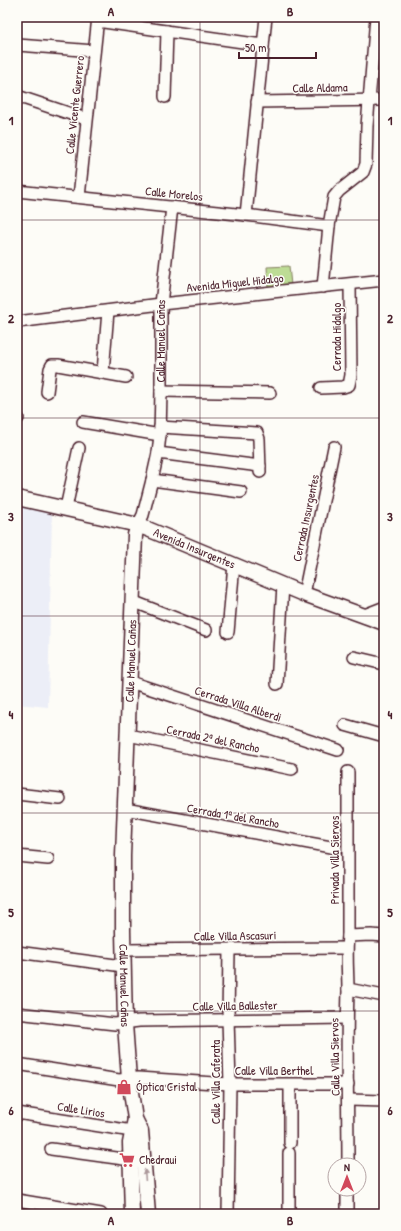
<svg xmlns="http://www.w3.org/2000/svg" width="401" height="1231" font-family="'Patrick Hand',sans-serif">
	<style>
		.built { fill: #eceef7 }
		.green { fill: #bddc95; stroke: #847e60 }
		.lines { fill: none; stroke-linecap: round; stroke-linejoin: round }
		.minor-casing { stroke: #4a1f2b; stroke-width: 14 }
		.tertiary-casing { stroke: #4a1f2b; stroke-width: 17 }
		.minor { stroke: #fdfcf7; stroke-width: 11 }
		.tertiary { stroke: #fdfcf7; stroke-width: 14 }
		.oneway { fill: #ac999b }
		.grid { fill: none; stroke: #4a1f2b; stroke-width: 1; stroke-opacity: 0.55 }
		.labels { text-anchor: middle; stroke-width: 3; stroke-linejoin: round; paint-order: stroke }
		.street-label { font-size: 12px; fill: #4a1f2b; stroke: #fdfcf7 }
		.poi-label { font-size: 12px; fill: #4a1f2b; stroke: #fdfcf7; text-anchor: start }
		.neatline { fill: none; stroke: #4a1f2b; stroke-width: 1.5 }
		.grid-label { font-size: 13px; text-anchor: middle; font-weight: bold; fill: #4a1f2b }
	</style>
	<rect width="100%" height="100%" fill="#fdfcf7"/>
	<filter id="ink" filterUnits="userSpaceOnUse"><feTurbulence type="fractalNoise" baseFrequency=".025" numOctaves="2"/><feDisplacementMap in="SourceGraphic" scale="8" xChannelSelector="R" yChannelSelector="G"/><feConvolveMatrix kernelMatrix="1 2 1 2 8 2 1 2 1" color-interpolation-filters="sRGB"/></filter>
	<g filter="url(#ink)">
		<path class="built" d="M17 503 52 510 48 707 17 704Z"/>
		<path class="green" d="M289 266 291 285 268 287 267 267Z"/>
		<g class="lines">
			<defs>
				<g id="minor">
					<path d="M97 21 263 45"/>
					<path d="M18 45 94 51"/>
					<path d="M17 96 86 119"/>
					<path d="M165 97 167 31"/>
					<path d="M257 102 384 100"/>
					<path d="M17 191 246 215 329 226"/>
					<path d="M79 197 98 17"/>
					<path d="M246 215 266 17"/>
					<path d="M323 287 329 226 334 197 339 191 363 172 366 164 367 126 376 17"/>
					<path d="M17 322 161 304 384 280"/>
					<path d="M103 372 108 311"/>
					<path d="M321 388 343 387 349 385 351 375 350 285"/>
					<path d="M161 391 270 393"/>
					<path d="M47 392 50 369 52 365H58L126 377"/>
					<path d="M17 417 18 418"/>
					<path d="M83 422 160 435"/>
					<path d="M160 427 257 433 259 439 260 472"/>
					<path d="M158 453 260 466"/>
					<path d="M152 480 241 492"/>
					<path d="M66 508 79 448"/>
					<path id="s1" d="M138 525 143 515 152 480 158 453 160 435 161 391V304L172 207"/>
					<path d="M304 594 334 447"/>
					<path d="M132 601 206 630"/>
					<path d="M228 632 234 564"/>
					<path d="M354 657 384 664"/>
					<path d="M130 682 338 750"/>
					<path d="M277 684 283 585"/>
					<path d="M345 725 384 736"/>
					<path d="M128 735 292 769"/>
					<path d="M17 794 60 799"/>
					<path d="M125 809 336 848"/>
					<path d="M17 856 48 859"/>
					<path d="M348 936 371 935 384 936"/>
					<path d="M123 950 346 948"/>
					<path d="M17 952 123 966"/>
					<path d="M348 989 384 996"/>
					<path d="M17 1013 115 1024 139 1021 347 1018"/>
					<path d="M17 1064 119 1080 138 1078 230 1084H348"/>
					<path d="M349 1100 384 1101"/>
					<path d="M17 1113 132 1131H139"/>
					<path d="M290 1143V1085"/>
					<path d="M51 1149 131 1160"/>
					<path d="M289 1153V1214"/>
					<path d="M348 1165C348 1107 346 1049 348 991 348 972 346 954 348 936V772"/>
					<path d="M17 1200 101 1214"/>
					<path d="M228 1214 230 1084 228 1019 229 950"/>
					<path d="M347 1214V1189"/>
				</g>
				<g id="tertiary">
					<path id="s2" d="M17 498 138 525 304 594 384 623"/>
					<path id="s3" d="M138 525 135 535 123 856V931L125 1024 129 1079 135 1119 141 1131 148 1214"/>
					<path d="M366 616 384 609"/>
					<path d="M132 1214 130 1143 135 1119"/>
				</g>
			</defs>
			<use href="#minor" class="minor-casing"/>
			<use href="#tertiary" class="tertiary-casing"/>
			<use href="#minor" class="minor"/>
			<use href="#tertiary" class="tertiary"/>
		</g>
		<defs><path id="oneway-solid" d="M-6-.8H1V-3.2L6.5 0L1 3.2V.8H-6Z"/></defs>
		<use class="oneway" href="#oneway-solid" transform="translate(145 1175) rotate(-94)"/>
	</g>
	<path class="grid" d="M200 17V1214M17 220H384M17 418H384M17 616H384M17 813H384M17 1011H384"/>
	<defs>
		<symbol id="shop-bare" viewBox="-9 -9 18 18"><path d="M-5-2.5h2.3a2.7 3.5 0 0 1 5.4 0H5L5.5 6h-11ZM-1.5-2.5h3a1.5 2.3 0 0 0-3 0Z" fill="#d1495b" stroke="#fdfcf7" stroke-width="2.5" paint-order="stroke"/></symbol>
		<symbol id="supermarket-bare" viewBox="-9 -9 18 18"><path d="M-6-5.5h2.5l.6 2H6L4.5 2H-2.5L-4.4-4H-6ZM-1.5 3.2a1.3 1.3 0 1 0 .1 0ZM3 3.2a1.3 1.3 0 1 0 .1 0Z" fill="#d1495b" stroke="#fdfcf7" stroke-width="2.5" paint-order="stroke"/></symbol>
	</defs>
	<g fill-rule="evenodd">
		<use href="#shop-bare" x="113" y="1076" width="22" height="22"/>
		<use href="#supermarket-bare" x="116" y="1149" width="22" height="22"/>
	</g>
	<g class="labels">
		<g class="street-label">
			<text transform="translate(320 88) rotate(-1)" y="4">Calle Aldama</text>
			<text transform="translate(75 105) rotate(-84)" y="4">Calle Vicente Guerrero</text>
			<text transform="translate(174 194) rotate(6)" y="4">Calle Morelos</text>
			<text transform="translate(235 283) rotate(-6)" y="4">Avenida Miguel Hidalgo</text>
			<text transform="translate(337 337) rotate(-90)" y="4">Cerrada Hidalgo</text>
			<text dy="4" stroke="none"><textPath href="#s1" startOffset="187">Calle Manuel Cañas</textPath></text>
			<text transform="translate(306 518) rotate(-78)" y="4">Cerrada Insurgentes</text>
			<text dy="4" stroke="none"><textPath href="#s2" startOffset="185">Avenida Insurgentes</textPath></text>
			<text transform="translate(131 661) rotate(-88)" y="4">Calle Manuel Cañas</text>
			<text transform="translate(238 704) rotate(18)" y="4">Cerrada Villa Alberdi</text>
			<text transform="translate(213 739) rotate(12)" y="4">Cerrada 2ª del Rancho</text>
			<text transform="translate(233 816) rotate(10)" y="4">Cerrada 1ª del Rancho</text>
			<text transform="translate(335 860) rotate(-90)" y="4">Privada Villa Siervos</text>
			<text transform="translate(235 936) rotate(-1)" y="4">Calle Villa Ascasuri</text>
			<text dy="4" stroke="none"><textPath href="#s3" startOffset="461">Calle Manuel Cañas</textPath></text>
			<text transform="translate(235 1006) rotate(-1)" y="4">Calle Villa Ballester</text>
			<text transform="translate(335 1057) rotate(-91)" y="4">Calle Villa Siervos</text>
			<text x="274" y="1075">Calle Villa Berthel</text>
			<text transform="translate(216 1082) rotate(-90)" y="4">Calle Villa Caferata</text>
			<text transform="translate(81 1110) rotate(9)" y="4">Calle Lirios</text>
		</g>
		<g class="poi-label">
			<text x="136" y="1091">Óptica Cristal</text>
			<text x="139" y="1164">Chedraui</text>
		</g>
	</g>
	<rect width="401" height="1231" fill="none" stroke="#fdfcf7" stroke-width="44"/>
	<g transform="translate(347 1177)"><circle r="19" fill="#fdfcf7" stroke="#b5a4a5"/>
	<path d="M0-3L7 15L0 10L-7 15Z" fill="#d1495b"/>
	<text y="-6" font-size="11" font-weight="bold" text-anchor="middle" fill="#4a1f2b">N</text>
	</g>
	<path d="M239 52v6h77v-6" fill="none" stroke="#4a1f2b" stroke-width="2"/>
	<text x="245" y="52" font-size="12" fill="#4a1f2b" stroke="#fdfcf7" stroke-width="3" paint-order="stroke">50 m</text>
	<rect x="22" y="22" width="357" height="1187" class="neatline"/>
	<g class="grid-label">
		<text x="111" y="16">A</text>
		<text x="290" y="16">B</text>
		<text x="11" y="125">1</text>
		<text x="390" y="125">1</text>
		<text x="11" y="323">2</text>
		<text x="390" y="323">2</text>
		<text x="11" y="521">3</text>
		<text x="390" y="521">3</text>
		<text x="11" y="719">4</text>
		<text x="390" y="719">4</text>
		<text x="11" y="917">5</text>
		<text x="390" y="917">5</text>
		<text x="11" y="1115">6</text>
		<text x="390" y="1115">6</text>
		<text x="111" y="1225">A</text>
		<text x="290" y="1225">B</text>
	</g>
</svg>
